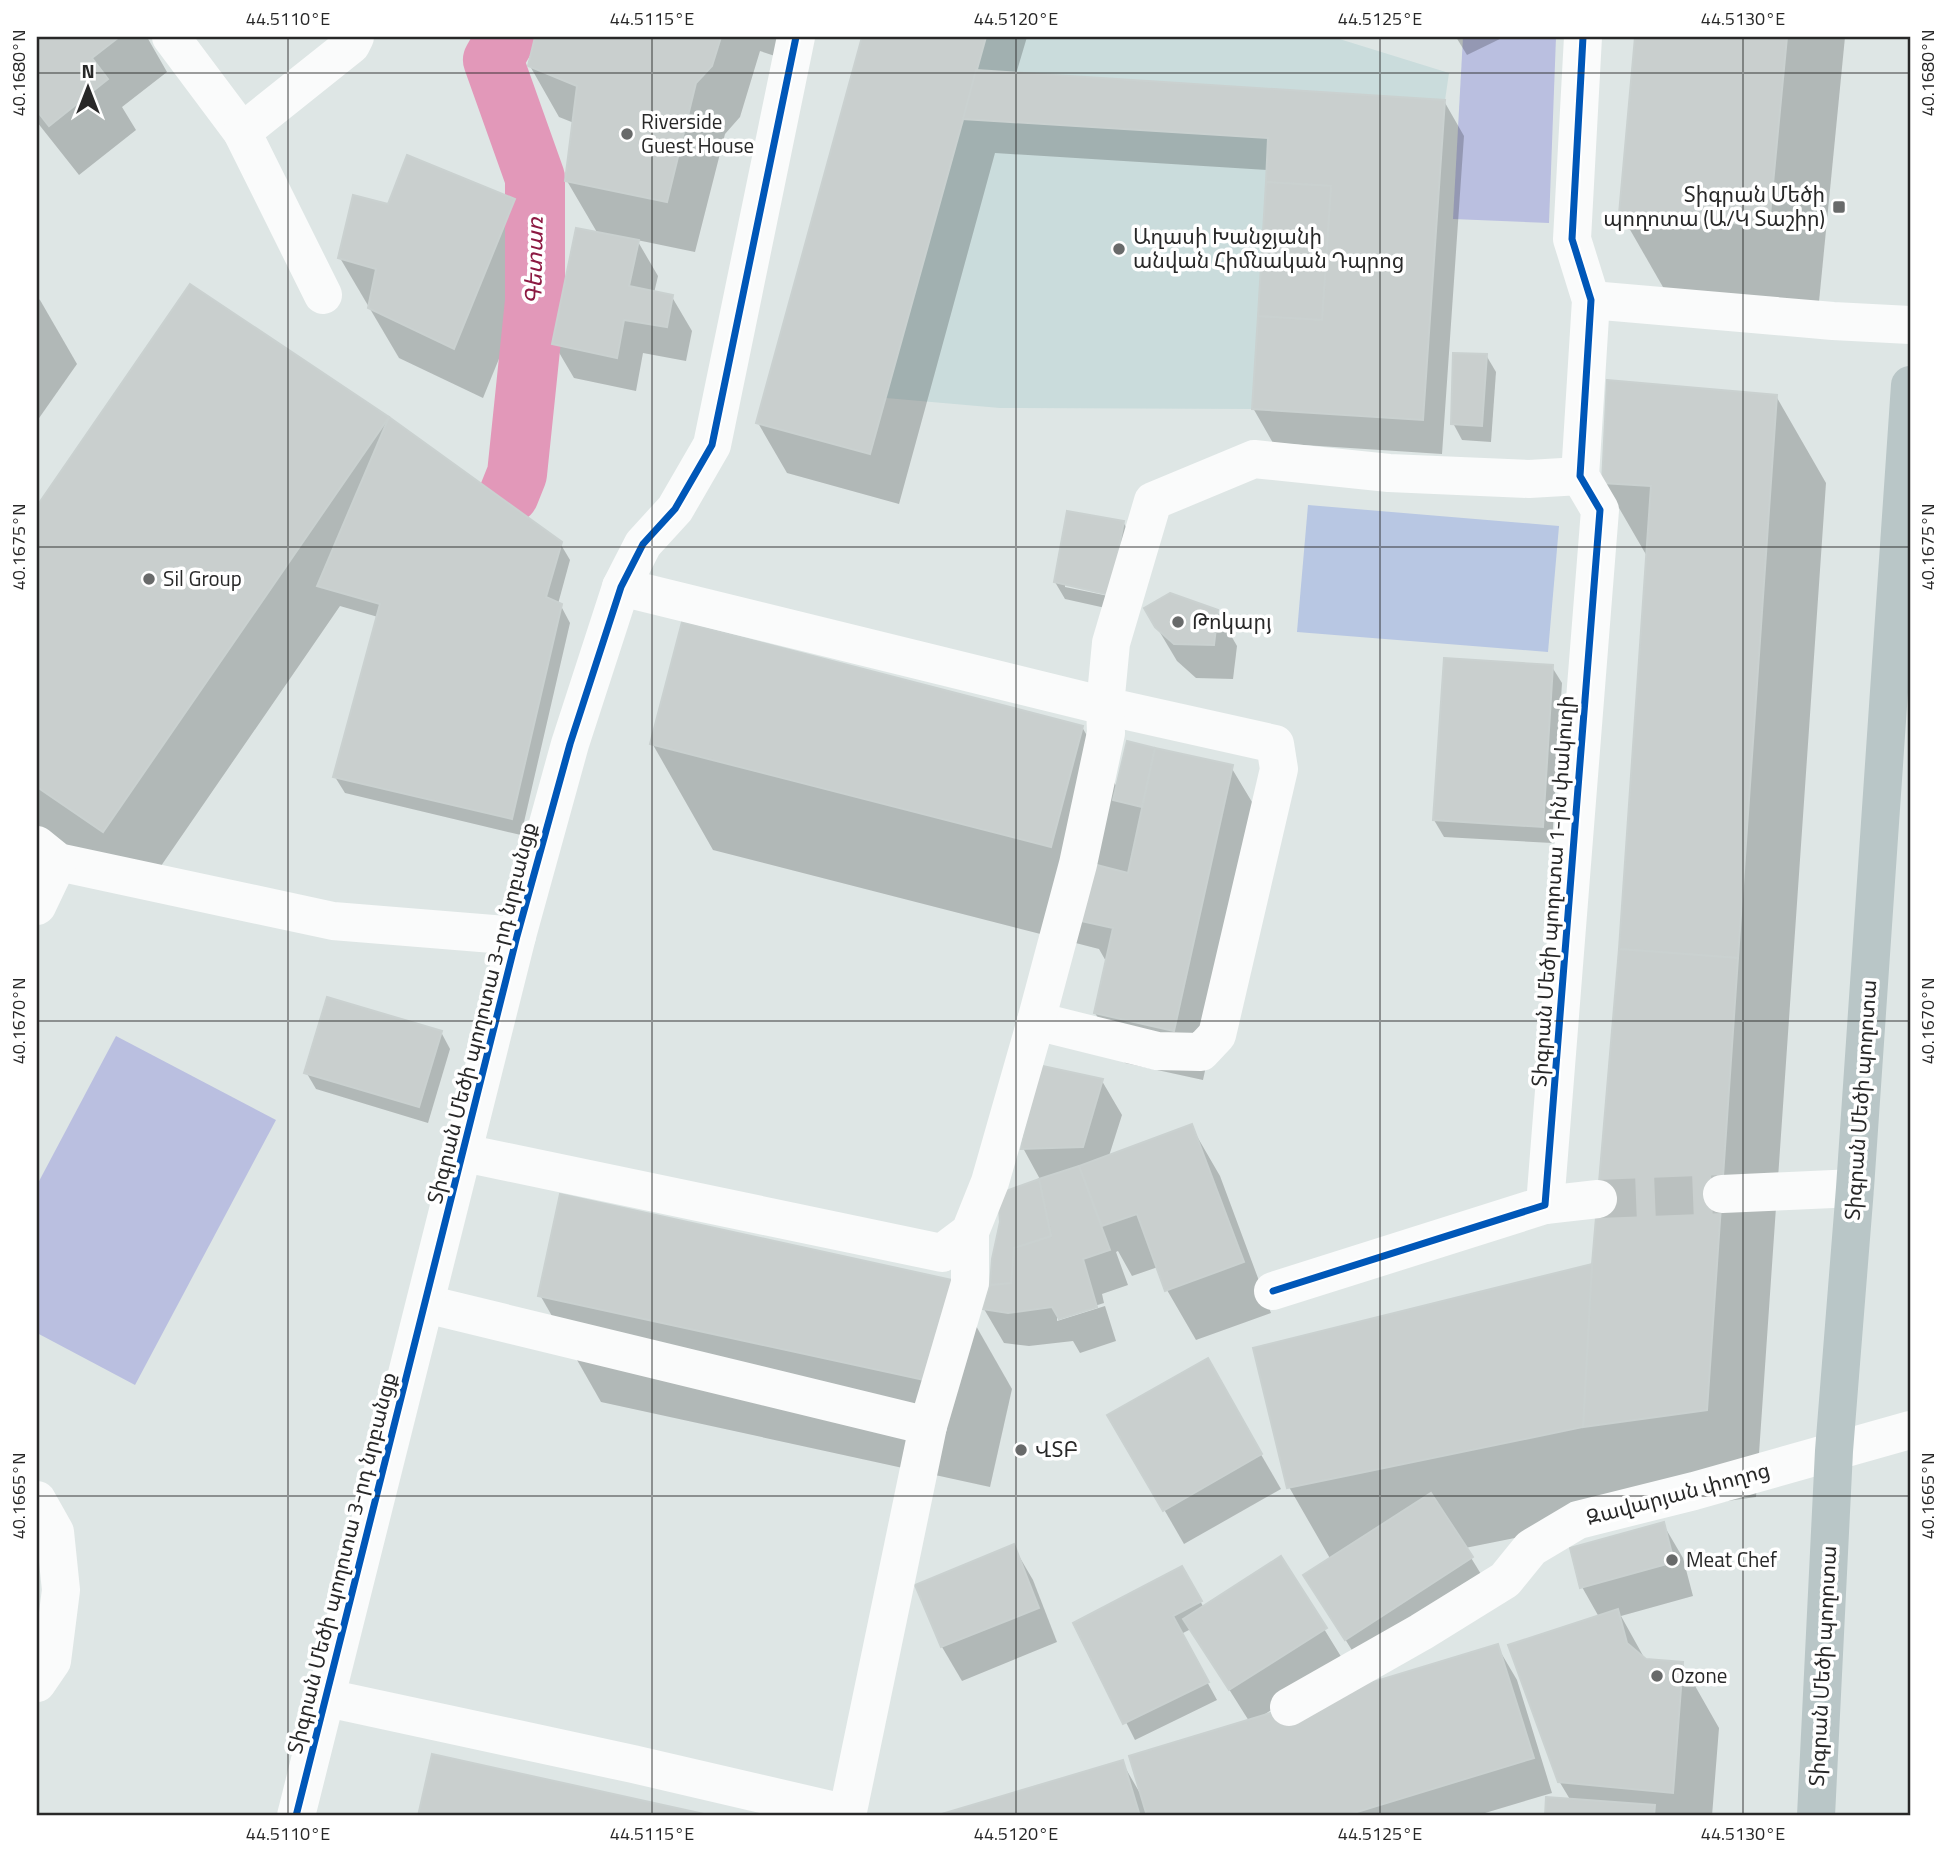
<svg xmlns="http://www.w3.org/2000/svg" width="1947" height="1853" font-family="'Titillium Web','Noto Sans Armenian',sans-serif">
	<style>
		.education { fill: #cadcdc }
		.green { fill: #babfe0 }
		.pitch { fill: #b8c7e3 }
		.shadow { fill: #0003; fill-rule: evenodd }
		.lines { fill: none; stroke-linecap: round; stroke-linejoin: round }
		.canal { stroke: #e298b9; stroke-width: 60 }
		.building { fill: #c9cfce; stroke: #cad1d0; stroke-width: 2 }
		.minor-tunnel { stroke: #bac0bf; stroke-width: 38; stroke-dasharray: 38 19; stroke-linecap: butt }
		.minor { stroke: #fafbfb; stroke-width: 38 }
		.major { stroke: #b9c6c7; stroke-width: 38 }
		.cycleway-casing { stroke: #fff; stroke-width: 11 }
		.cycleway { stroke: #0057b8; stroke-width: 7 }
		.ticks { fill: none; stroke: #282828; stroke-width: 2; stroke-opacity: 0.45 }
		.poi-dot { fill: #686a6a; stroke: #fff; stroke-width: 2.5 }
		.labels { text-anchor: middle; stroke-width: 7; stroke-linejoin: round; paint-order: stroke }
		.poi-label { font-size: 21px; fill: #282828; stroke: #fff; text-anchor: start }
		.street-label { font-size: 21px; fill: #282828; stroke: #fff }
		.water-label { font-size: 23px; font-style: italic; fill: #8c1942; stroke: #fff }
		.neatline { fill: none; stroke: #282828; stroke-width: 2.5 }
		.ticks-label { font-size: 18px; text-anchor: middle; fill: #282828 }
	</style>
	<rect width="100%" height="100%" fill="#dee6e5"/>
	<path class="education" d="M862 37H1333L1449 73 1445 100 1423 420 1251 409 1000 408 886 398 870 454 756 423Z"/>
	<g class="green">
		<path d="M1463 37H1556L1549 223 1453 219Z"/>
		<path d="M116 1036 276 1120 135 1385 37 1333V1185Z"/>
	</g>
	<path class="pitch" d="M1308 505 1559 526 1548 652 1297 632Z"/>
	<g class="shadow">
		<path d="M37 37H147L167 72 122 107 136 130 79 175 37 122Z"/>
		<path d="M537 37H787L781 58 760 51 740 117 725 134 695 252 637 240 658 276 654 293 672 297 692 331 686 361 643 353 636 391 574 378 554 344 598 234 567 181 574 123 559 117 530 66Z"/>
		<path d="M864 37H1027L1016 74 1444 101 1464 136 1442 454 1273 443 1253 408 1267 170 995 153 899 504 787 473 758 423Z"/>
		<path d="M1456 37H1504L1467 55Z"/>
		<path d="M1637 37H1845L1818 312 1671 301 1621 214Z"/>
		<path d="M514 201 543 251 483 398 399 358 340 258 389 206Z"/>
		<path d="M190 286 388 419 560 543 570 560 558 604 561 606 570 623 521 835 345 793 335 777 378 617 340 606 141 895 37 825V509Z"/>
		<path d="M37 298 40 300 77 364 37 421Z"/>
		<path d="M1486 355 1496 372 1491 442 1462 440 1453 423Z"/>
		<path d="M1776 396 1826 483 1756 1497 1634 1514 1465 1548 1492 1592 1366 1673 1306 1576 1331 1560 1289 1487 1594 1266 1621 950 1648 558 1604 482Z"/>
		<path d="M1123 522 1133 539 1119 611 1065 599 1055 582ZM1065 583 1119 595 1118 598 1065 587Z"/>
		<path d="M1146 609 1217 611 1237 646 1233 679 1196 678 1177 661Z"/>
		<path d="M1552 667 1562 683 1552 843 1444 837 1434 820Z"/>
		<path d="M1082 727 1118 789 1153 750 1231 767 1261 817 1203 1080 1125 1063 1095 1013 1107 963 1099 949 713 850 652 743Z"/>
		<path d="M441 1032 450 1049 428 1123 316 1089 306 1072Z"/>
		<path d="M1102 1081 1122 1115 1109 1156 1191 1126 1220 1176 1271 1313 1196 1340 1167 1290 1158 1267 1132 1276 1118 1251 1116 1252 1128 1285 1102 1294 1104 1303 1057 1318V1321L1105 1306 1116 1341 1080 1353 1073 1341 1029 1346 1004 1343 984 1309 1041 1181 1023 1148Z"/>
		<path d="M951 1282 1012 1389 990 1487 601 1402 540 1295Z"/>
		<path d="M1207 1361 1281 1489 1184 1544 1110 1416Z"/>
		<path d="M1663 1524 1683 1558 1693 1596 1621 1616 1646 1661 1682 1663 1719 1728 1712 1816H1547L1548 1799 1571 1801 1559 1781 1599 1617 1582 1587Z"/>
		<path d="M1013 1546 1033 1580 1057 1642 962 1681 942 1647 917 1586Z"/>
		<path d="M1281 1559 1345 1663 1262 1716 1497 1646 1517 1680 1552 1793 1475 1816H941L1122 1762 1141 1795 1249 1721 1191 1629 1181 1634 1217 1700 1135 1740 1076 1623 1182 1568 1204 1608Z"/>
		<path d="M434 1756 705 1816H420Z"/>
	</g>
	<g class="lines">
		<path class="canal" d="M506 37 493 60 535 178V301L517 474 509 494"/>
	</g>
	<g class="building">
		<path d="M37 37H119L92 58 108 79 49 126 37 111Z"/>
		<path d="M535 37H721L712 66 696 83 667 202 565 181 577 86 528 66Z"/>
		<path d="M862 37H986L870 454 756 423Z"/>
		<path d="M1635 37H1787L1769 226 1619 214Z"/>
		<path d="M976 70 1445 100 1423 420 1252 409 1258 316 1322 320 1331 186 1266 182 1268 138 963 119Z"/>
		<path d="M407 155 515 199 454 349 368 308 376 269 338 258 353 195 388 204Z"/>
		<path d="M1266 182 1331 186 1322 320 1258 316Z"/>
		<path d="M576 228 639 240 629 286 673 295 667 327 624 320 617 358 552 344Z"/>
		<path d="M190 284 389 417 103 832 37 787V506Z"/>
		<path d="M1453 353 1487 354 1482 426 1451 424Z"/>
		<path d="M1607 380 1777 395 1738 958 1619 949 1651 486 1602 483Z"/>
		<path d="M389 417 562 542 546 597 562 604 512 819 333 777 380 604 317 586Z"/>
		<path d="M1067 511 1124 521 1110 595 1054 582Z"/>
		<path d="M1170 593 1218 610 1214 645 1174 644 1155 627 1144 608Z"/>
		<path d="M682 622 1083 726 1051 847 650 744Z"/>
		<path d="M1444 658 1553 665 1543 827 1433 820Z"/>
		<path d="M1127 741 1155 748 1142 807 1113 800Z"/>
		<path d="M1155 748 1233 765 1174 1031 1094 1013 1113 928 1081 921 1093 864 1128 873Z"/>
		<path d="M1619 949 1738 958 1707 1410 1583 1427 1592 1264Z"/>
		<path d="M327 997 442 1031 419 1107 304 1073Z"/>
		<path d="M1038 1065 1103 1079 1083 1147 1021 1149Z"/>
		<path d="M1192 1124 1244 1262 1165 1291 1137 1214 1102 1226 1079 1166Z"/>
		<path d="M1079 1166 1110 1250 1083 1259 1097 1307 1059 1319 1052 1307 1008 1313 982 1309 990 1285 1011 1283 1014 1248 1051 1236 1039 1179Z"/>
		<path d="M1039 1179 1051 1236 1014 1248 1011 1283 990 1285 992 1259 1000 1222 998 1194Z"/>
		<path d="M560 1194 952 1280 929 1381 538 1296Z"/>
		<path d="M1592 1264 1583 1427 1287 1488 1253 1348Z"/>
		<path d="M1208 1358 1262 1454 1163 1511 1107 1415Z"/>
		<path d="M1431 1493 1473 1557 1345 1640 1303 1575Z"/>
		<path d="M1664 1522 1674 1562 1580 1588 1570 1548Z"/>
		<path d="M1014 1544 1039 1608 941 1647 915 1585Z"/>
		<path d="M1281 1556 1327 1628 1229 1690 1183 1619Z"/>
		<path d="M1182 1566 1202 1601 1173 1616 1209 1682 1123 1724 1073 1623Z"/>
		<path d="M1618 1609 1627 1643 1646 1659 1683 1662 1673 1793 1558 1782 1508 1645Z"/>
		<path d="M1498 1644 1534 1758 1344 1816H1147L1129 1756Z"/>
		<path d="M432 1754 713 1816H418Z"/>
		<path d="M1123 1760 1140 1816H935Z"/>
		<path d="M1546 1797 1655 1805 1654 1816H1545Z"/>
	</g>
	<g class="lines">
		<path class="minor-tunnel" d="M1598 1199 1722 1194"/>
		<g class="minor">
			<path d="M171 37 242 132 323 295"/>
			<path d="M242 132 351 45 355 37"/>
			<path d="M1591 300 1833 321 1910 325"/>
			<path d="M37 845 58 862 333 921 517 936"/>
			<path d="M37 906 58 862"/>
			<path d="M1036 1021 1157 1051 1201 1052 1217 1035 1279 769 1275 744 1105 706 1111 643 1153 501 1254 459 1389 473 1529 479 1580 476"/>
			<path d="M464 1153 942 1253 970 1232 990 1182 1036 1021 1078 864 1106 733 1105 706 621 587"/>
			<path d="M1722 1194 1855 1188"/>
			<path d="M1545 1205 1598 1199"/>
			<path d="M1273 1291 1545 1205 1600 510 1580 476 1591 300 1572 239 1583 37"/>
			<path d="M426 1304 928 1426"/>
			<path d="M37 1500 55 1532 61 1590 52 1661 37 1683"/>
			<path d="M327 1698 633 1764 848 1814"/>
			<path d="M1289 1707 1421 1632 1505 1580 1531 1548 1578 1520 1694 1491 1910 1430"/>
			<path d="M296 1816 517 936 570 744 621 587 643 544 675 509 712 445 796 37"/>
			<path d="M847 1816 928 1426 970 1283V1232"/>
		</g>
		<path class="major" d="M1816 1816 1834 1451 1855 1188 1910 385"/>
		<defs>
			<g id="cycleway">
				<path d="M1273 1291 1545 1205 1600 510 1580 476 1591 300 1572 239 1583 37"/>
				<path d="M296 1816 517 936 570 744 621 587 643 544 675 509 712 445 796 37"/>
			</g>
		</defs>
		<use href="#cycleway" class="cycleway-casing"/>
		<use href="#cycleway" class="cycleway"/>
	</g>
	<path class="ticks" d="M288 37V1816M652 37V1816M1016 37V1816M1380 37V1816M1743 37V1816M37 73H1910M37 547H1910M37 1021H1910M37 1496H1910"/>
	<g class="poi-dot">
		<circle cx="627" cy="134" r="7"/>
		<rect x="1832" y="200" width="14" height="14" rx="3.5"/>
		<circle cx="1119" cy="249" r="7"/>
		<circle cx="149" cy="579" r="7"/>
		<circle cx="1178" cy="622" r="7"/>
		<circle cx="1021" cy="1450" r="7"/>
		<circle cx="1672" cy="1560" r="7"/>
		<circle cx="1657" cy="1676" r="7"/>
	</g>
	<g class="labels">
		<g class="poi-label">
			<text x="641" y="129">Riverside<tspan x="641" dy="24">Guest House</tspan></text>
			<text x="1825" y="202" text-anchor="end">Տիգրան Մեծի<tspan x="1825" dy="24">պողոտա (Ա/Կ Տաշիր)</tspan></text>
			<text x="1133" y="244">Աղասի Խանջյանի<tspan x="1133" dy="24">անվան Հիմնական Դպրոց</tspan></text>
			<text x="163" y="586">Sil Group</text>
			<text x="1192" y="629">Թոկարյ</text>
			<text x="1035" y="1457">ՎՏԲ</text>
			<text x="1686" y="1567">Meat Chef</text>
			<text x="1671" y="1683">Ozone</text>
		</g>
		<g class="street-label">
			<text transform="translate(1553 891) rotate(-86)" y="7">Տիգրան Մեծի պողոտա 1-ին փակուղի</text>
			<text transform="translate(482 1013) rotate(-76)" y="7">Տիգրան Մեծի պողոտա 3-րդ նրբանցք</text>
			<text transform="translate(1861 1100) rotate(-86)" y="7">Տիգրան Մեծի պողոտա</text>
			<text transform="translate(1678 1494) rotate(-15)" y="7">Զավարյան փողոց</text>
			<text transform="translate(342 1563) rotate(-76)" y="7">Տիգրան Մեծի պողոտա 3-րդ նրբանցք</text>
			<text transform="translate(1823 1666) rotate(-87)" y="7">Տիգրան Մեծի պողոտա</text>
		</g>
		<g class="water-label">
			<text transform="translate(534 261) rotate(-89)" y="8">Գետառ</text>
		</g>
	</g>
	<rect width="1947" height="1853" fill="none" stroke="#ffffff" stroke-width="77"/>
	<g transform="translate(88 88)" stroke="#ffffff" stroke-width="5" paint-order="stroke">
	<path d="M0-5L12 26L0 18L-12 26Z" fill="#282828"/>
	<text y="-10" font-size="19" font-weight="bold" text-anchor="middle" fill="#282828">N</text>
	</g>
	<rect x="38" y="38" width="1871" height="1776" class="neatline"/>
	<g class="ticks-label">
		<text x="288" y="25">44.5110°E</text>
		<text x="652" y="25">44.5115°E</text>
		<text x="1016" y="25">44.5120°E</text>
		<text x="1380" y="25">44.5125°E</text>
		<text x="1743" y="25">44.5130°E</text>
		<text transform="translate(19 73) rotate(-90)" y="6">40.1680°N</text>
		<text transform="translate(1928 73) rotate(-90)" y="6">40.1680°N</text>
		<text transform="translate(19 547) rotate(-90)" y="6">40.1675°N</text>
		<text transform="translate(1928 547) rotate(-90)" y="6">40.1675°N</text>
		<text transform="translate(19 1021) rotate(-90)" y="6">40.1670°N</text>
		<text transform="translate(1928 1021) rotate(-90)" y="6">40.1670°N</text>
		<text transform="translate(19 1496) rotate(-90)" y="6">40.1665°N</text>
		<text transform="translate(1928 1496) rotate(-90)" y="6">40.1665°N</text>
		<text x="288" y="1840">44.5110°E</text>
		<text x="652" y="1840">44.5115°E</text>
		<text x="1016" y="1840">44.5120°E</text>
		<text x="1380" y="1840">44.5125°E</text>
		<text x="1743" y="1840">44.5130°E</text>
	</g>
</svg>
